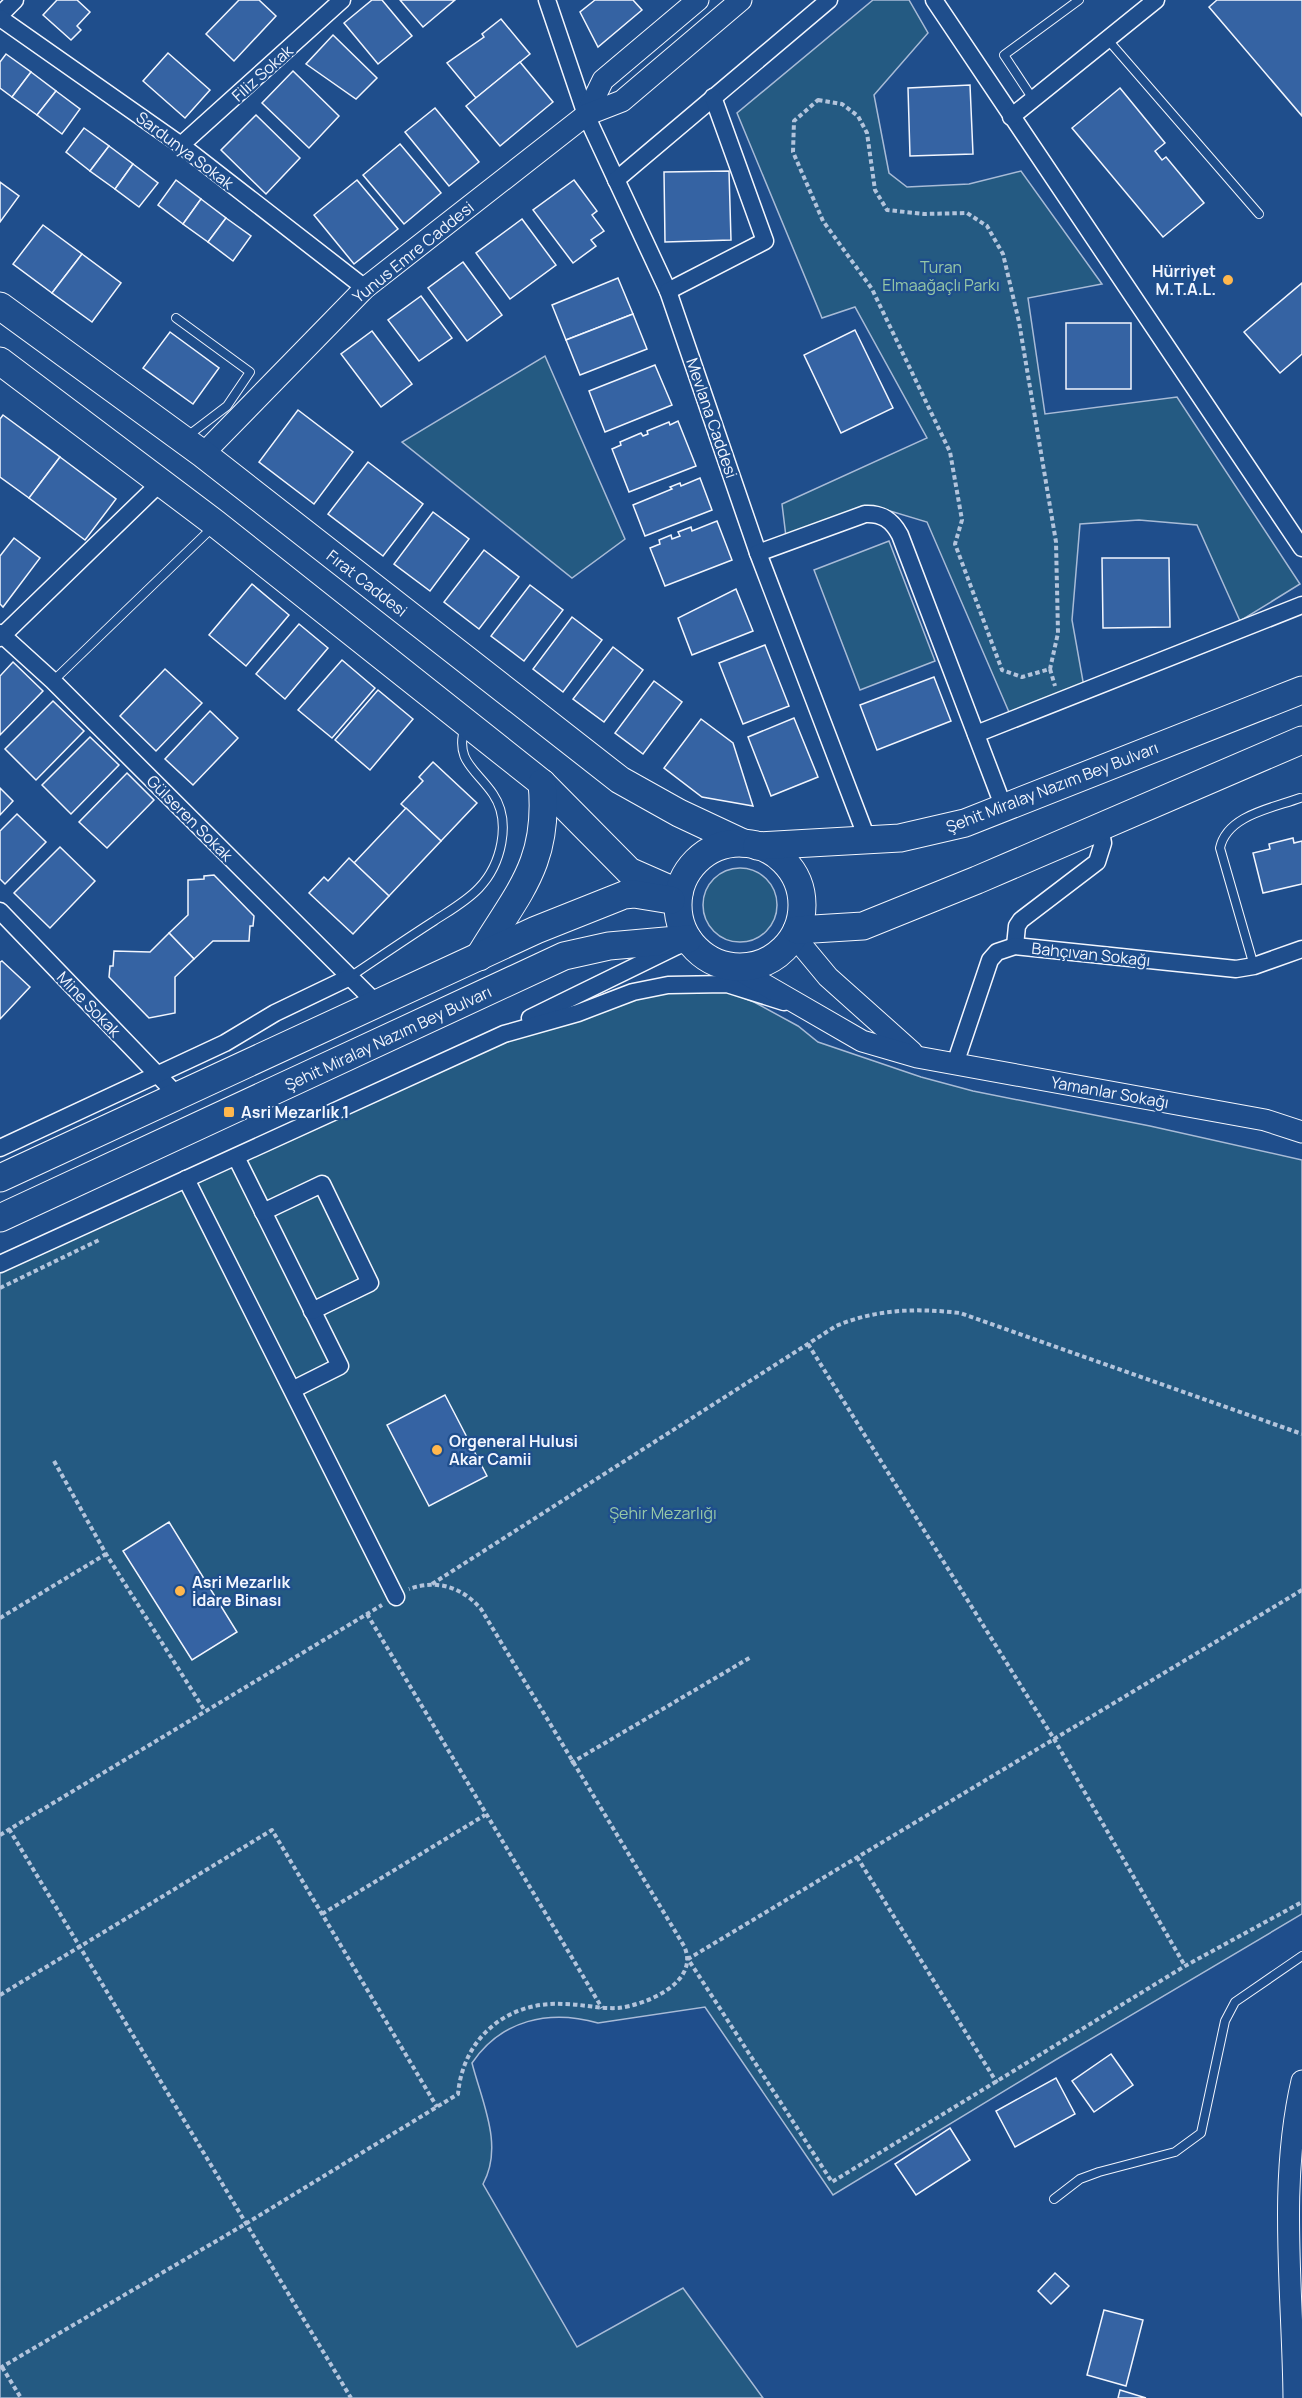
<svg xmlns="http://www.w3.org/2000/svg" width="1302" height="2398" font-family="Manrope,sans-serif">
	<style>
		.green { fill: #245a82; stroke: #a8bbd7; stroke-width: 1.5 }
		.building { fill: #3563a3; stroke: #f2f6ff; stroke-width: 1.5 }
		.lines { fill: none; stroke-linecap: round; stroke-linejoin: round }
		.service-casing { stroke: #f2f6ff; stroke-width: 10 }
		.minor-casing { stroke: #f2f6ff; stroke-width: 19 }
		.tertiary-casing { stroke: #f2f6ff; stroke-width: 23 }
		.primary-casing { stroke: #f2f6ff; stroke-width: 29 }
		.path { stroke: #b3c4dc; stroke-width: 4; stroke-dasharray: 4.5 3; stroke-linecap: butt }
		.service { stroke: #1f4e8c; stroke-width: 8 }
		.minor { stroke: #1f4e8c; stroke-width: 16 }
		.tertiary { stroke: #1f4e8c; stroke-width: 21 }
		.primary { stroke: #1f4e8c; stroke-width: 27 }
		.poi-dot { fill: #ffb74d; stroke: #1f4e8c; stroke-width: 2 }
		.labels { text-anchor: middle; stroke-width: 4.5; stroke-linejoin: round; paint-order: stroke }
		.street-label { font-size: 16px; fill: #f2f6ff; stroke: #1f4e8c }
		.park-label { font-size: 16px; fill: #97c8a6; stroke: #1f4e8c }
		.poi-label { font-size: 16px; font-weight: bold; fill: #f2f6ff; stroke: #1f4e8c; text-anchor: start }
	</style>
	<rect width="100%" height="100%" fill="#1f4e8c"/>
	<g class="green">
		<path d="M873 0H909L928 33 874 95 889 173 907 187 969 184 1021 171 1102 284 1028 298 1045 414 1177 397 1300 584 1240 621 1197 525 1139 520 1080 524 1072 620 1084 687 1015 726 927 522 887 510 787 545 782 504 927 438 855 307 822 318 737 113Z"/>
		<path d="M545 356 625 539 572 578 402 442Z"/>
		<path d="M889 541 935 661 860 690 814 570Z"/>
		<circle cx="740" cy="905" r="37"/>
		<path d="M677 983 731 993 754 1002 798 1026 818 1042 921 1077 973 1091 1150 1126 1302 1160V1914L1057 2059 833 2195 705 2007 598 2023C549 2009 501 2020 472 2063 482 2102 504 2146 483 2184L577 2347 683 2288 763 2398H0V1266L80 1228 602 1000Z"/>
	</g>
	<g class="building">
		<path d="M57 0H77L90 12 77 26 81 30 71 40 43 15Z"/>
		<path d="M239 0H259L276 16 234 61 206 34Z"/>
		<path d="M372 0H382L412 36 378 64 344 23Z"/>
		<path d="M400 0H455L423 27Z"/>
		<path d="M595 0H633L642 10 598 47 580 12Z"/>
		<path d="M1217 0H1302V116L1209 7Z"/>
		<path d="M501 19 530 54 476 98 447 63 484 37 482 34Z"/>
		<path d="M333 35 377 78 356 99 306 64Z"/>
		<path d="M168 53 210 90 185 118 143 81Z"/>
		<path d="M6 54 31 72 12 97 0 88V62Z"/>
		<path d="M520 62 553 102 500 146 466 106Z"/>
		<path d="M293 71 339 116 309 148 262 103Z"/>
		<path d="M31 72 56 91 37 115 12 97Z"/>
		<path d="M970 85 973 154 910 156 908 88Z"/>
		<path d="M1120 88 1165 143 1155 151 1162 160 1166 157 1204 203 1163 237 1072 128Z"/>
		<path d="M56 91 80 109 62 134 37 115Z"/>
		<path d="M435 108 479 162 449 186 405 132Z"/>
		<path d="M256 115 300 158 266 194 221 150Z"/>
		<path d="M84 128 109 146 90 171 66 152Z"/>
		<path d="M400 144 441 193 404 224 363 175Z"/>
		<path d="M109 146 133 164 115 189 90 171Z"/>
		<path d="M133 164 158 183 139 207 115 189Z"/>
		<path d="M729 171 731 240 665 242 664 172Z"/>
		<path d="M176 180 201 199 183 224 158 205Z"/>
		<path d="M357 180 398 229 354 264 314 215Z"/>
		<path d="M574 180 597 211 592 215 604 231 591 240 596 246 573 263 533 210Z"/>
		<path d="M0 182 19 196 0 222Z"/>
		<path d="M201 199 226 218 208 242 183 224Z"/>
		<path d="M226 218 251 236 233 261 208 242Z"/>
		<path d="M522 219 556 265 510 299 476 253Z"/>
		<path d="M43 225 82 254 52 293 13 264Z"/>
		<path d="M82 254 121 283 92 322 52 293Z"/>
		<path d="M463 262 502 315 467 341 428 288Z"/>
		<path d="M618 278 633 314 566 340 552 305Z"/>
		<path d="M1302 283V354L1280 373 1244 332Z"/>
		<path d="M421 296 452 338 419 361 388 320Z"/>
		<path d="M633 314 647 349 580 375 566 340Z"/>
		<rect x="1066" y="323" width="65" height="66"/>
		<path d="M855 330 893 408 841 433 804 355Z"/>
		<path d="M372 331 412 384 381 407 341 354Z"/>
		<path d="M170 332 219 368 193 404 143 368Z"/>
		<path d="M655 365 672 405 605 432 589 391Z"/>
		<path d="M298 410 353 452 314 504 259 462Z"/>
		<path d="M3 415 60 457 29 498 0 477V419Z"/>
		<path d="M678 421 696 466 629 492 612 449 621 445 620 442 641 433 643 436 648 434 647 431 669 422 670 425Z"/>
		<path d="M60 457 116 499 85 540 29 498Z"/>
		<path d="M368 462 423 504 383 556 328 514Z"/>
		<path d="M700 478 712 510 645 536 633 505 672 489 670 487 680 483 681 486Z"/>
		<path d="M433 512 469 539 430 591 394 564Z"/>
		<path d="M717 521 732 560 665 586 650 548 660 544 659 540 671 535 672 539 680 536 678 532 691 527 692 531Z"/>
		<path d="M14 538 40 558 3 607 0 604V556Z"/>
		<path d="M484 550 519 577 479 629 444 602Z"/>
		<path d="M1102 558H1169L1170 627 1103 628Z"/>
		<path d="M252 584 289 615 246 666 209 635Z"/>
		<path d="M530 585 563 610 524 661 491 636Z"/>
		<path d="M736 589 753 631 692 655 678 618Z"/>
		<path d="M572 617 602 640 563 692 533 669Z"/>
		<path d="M299 624 328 648 285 699 256 674Z"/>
		<path d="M765 645 789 706 743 724 719 663Z"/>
		<path d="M613 647 643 670 604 722 573 699Z"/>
		<path d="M342 660 375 688 332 738 298 710Z"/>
		<path d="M13 662 43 691 0 735V676Z"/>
		<path d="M165 669 202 703 156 751 120 716Z"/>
		<path d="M934 677 951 721 877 750 860 705Z"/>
		<path d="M654 681 682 702 643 754 615 733Z"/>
		<path d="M378 690 413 719 370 770 335 740Z"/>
		<path d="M53 701 84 731 36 780 5 749Z"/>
		<path d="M210 711 238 738 193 785 165 759Z"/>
		<path d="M794 718 818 777 771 796 748 737Z"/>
		<path d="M701 719 733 743 753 806 702 797 664 768Z"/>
		<path d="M90 737 119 765 71 814 42 785Z"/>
		<path d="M433 762 477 803 441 841 401 804 423 781 419 777Z"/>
		<path d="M127 773 154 800 107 848 79 822Z"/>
		<path d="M0 788 13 801 0 815Z"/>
		<path d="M406 808 441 841 389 896 354 863Z"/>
		<path d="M17 814 46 842 5 884 0 879V831Z"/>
		<path d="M1293 838 1294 843 1302 841V884L1263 893 1253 853 1270 849 1269 844Z"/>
		<path d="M60 847 95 881 50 928 14 893Z"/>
		<path d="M349 858 389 896 353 934 309 893 324 877 328 881Z"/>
		<path d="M214 875 254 916 253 926H250L249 941H213L194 959 169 933 188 915V880L204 879V876Z"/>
		<path d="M169 933 194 959 175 977V1013L149 1018 109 977 110 966H113L114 951 150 952Z"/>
		<path d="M2 961 30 987 0 1019V962Z"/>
		<path d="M445 1395 487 1476 429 1506 387 1425Z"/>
		<path d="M169 1522 237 1632 192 1660 123 1551Z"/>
		<path d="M1111 2054 1133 2085 1094 2112 1072 2081Z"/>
		<path d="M1056 2078 1075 2114 1015 2147 996 2111Z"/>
		<path d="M950 2128 970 2160 916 2195 895 2164Z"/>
		<path d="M1055 2273 1069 2286 1051 2304 1038 2291Z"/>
		<path d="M1104 2310 1143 2320 1126 2386 1087 2375Z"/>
		<path d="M1120 2390 1146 2398H1118Z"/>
	</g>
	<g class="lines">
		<defs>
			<g id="service">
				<path d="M1108 40 1259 214"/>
				<path d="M1033 99 1004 55 1079 0"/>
				<path d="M176 318 250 372 227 406 185 438"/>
				<path d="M53 681 213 527"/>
				<path d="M1254 966 1220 848C1227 815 1273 808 1300 798"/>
				<path d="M350 977C378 958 406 939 434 921 449 911 467 901 479 888 501 865 512 822 493 794 476 769 454 761 465 726"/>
				<path d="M1054 2199 1080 2179 1099 2172 1175 2152 1201 2133 1225 2021 1235 2002 1302 1956"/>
			</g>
			<g id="minor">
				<path d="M547 0 586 115 668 291 758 553 868 841"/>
				<path d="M934 0 1302 548"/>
				<path d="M0 15 15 0"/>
				<path d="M0 18 181 145 365 288"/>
				<path d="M1011 117 1156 0"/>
				<path d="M181 145 342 0"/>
				<path d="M616 180 829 0"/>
				<path d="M668 291 765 241 713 97"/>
				<path d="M758 553 865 514C882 513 892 520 900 535L1004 808"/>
				<path d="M0 633 53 681 378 1005"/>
				<path d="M0 638 161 482"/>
				<path d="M976 734 1302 605"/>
				<path d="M0 911 178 1096"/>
				<path d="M1015 946 1017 926 1021 920 1097 862 1103 843 1100 827"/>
				<path d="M530 1018 677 946"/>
				<path d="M955 1064 990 960 997 952 1015 946 1236 969 1254 966 1302 949"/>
				<path d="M0 1148 225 1043 275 1013 350 977"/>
				<path d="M236 1157 340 1366 294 1389"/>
				<path d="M186 1179 396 1597"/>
				<path d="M263 1212 322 1184 370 1283 312 1311"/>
				<path d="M0 1264 504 1034 578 1013 633 992 668 985 727 984 784 1002"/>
			</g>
			<g id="tertiary">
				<path d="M586 115 603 80 698 0"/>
				<path d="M203 454 365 288 586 115 622 101 741 0"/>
				<path d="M794 936 828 977 912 1052"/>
				<path d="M734 967 862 1041 917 1057 1265 1120 1302 1132"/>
				<path d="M1294 2398C1293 2294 1278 2184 1302 2081"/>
			</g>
			<g id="primary">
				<path d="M0 306 203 454 620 780 679 813 743 843"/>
				<path d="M0 361 216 524 542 783 629 871 679 893"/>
				<circle cx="740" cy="905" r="62"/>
				<path d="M757 846 900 838 965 823 1302 690"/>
				<path d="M797 930 863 926 977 880 1302 740"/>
				<path d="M479 957C517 893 550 864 542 783"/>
				<path d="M0 1178 536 930 624 895 634 894 671 900"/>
				<path d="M0 1218 564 956 609 946 688 939"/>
			</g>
		</defs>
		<use href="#service" class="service-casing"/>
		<use href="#minor" class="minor-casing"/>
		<use href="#tertiary" class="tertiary-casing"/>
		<use href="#primary" class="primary-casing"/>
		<g class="path">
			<path d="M818 100 842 104 858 116 867 133 875 190 887 210 924 214 967 213 987 226 1003 254 1019 322 1056 542 1058 633 1050 669 1022 677 1002 670 955 544 962 520 950 452 872 289 823 221 793 152 794 121Z"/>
			<path d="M1050 669 1055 686"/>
			<path d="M0 1288 99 1240"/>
			<path d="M808 1344 1054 1739 1185 1966"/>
			<path d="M54 1461 106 1554 205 1711"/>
			<path d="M432 1584 836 1326C876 1309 917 1308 960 1313L1302 1434"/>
			<path d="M1302 1590 688 1959 832 2182 1185 1966 1302 1902"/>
			<path d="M367 1614 602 2008"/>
			<path d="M0 1618 106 1554"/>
			<path d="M571 1763 751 1657"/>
			<path d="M9 1829 351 2398"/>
			<path d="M0 1835 382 1605"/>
			<path d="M857 1857 997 2083"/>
			<path d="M322 1914 485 1815"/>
			<path d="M0 1995 272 1830 437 2107"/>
			<path d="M2 2367 21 2398"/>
			<path d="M0 2368 247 2223 458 2094C463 2038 507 2001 563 2004 582 2004 599 2009 618 2008 646 2005 701 1982 684 1946L481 1609C462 1587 437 1579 409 1589"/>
		</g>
		<use href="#service" class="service"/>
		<use href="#minor" class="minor"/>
		<use href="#tertiary" class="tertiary"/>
		<use href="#primary" class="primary"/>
	</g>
	<g class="poi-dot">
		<circle cx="1228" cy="280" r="6"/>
		<rect x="223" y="1106" width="12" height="12" rx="3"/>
		<circle cx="437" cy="1450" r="6"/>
		<circle cx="180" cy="1591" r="6"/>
	</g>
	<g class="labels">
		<g class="street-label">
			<text transform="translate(262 73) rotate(-42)" y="6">Filiz Sokak</text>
			<text transform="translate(185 150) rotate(37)" y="6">Sardunya Sokak</text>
			<text transform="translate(413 252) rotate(-39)" y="6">Yunus Emre Caddesi</text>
			<text transform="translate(712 418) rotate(71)" y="6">Mevlana Caddesi</text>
			<text transform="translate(367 583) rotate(38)" y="6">Fırat Caddesi</text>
			<text transform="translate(1052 787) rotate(-21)" y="6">Şehit Miralay Nazım Bey Bulvarı</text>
			<text transform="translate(190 818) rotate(45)" y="6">Gülseren Sokak</text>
			<text transform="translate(1091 954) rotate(6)" y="6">Bahçıvan Sokağı</text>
			<text transform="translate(89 1004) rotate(46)" y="6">Mine Sokak</text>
			<text transform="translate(388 1038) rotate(-25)" y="6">Şehit Miralay Nazım Bey Bulvarı</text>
			<text transform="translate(1110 1092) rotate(10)" y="6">Yamanlar Sokağı</text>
		</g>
		<g class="park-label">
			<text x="941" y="273">Turan<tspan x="941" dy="18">Elmaağaçlı Parkı</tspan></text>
			<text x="663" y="1519">Şehir Mezarlığı</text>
		</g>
		<g class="poi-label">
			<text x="1216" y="277" text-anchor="end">Hürriyet<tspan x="1216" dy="18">M.T.A.L.</tspan></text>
			<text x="241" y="1118">Asri Mezarlık 1</text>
			<text x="449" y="1447">Orgeneral Hulusi<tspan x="449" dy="18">Akar Camii</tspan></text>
			<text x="192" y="1588">Asri Mezarlık<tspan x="192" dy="18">İdare Binası</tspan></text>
		</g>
	</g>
</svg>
